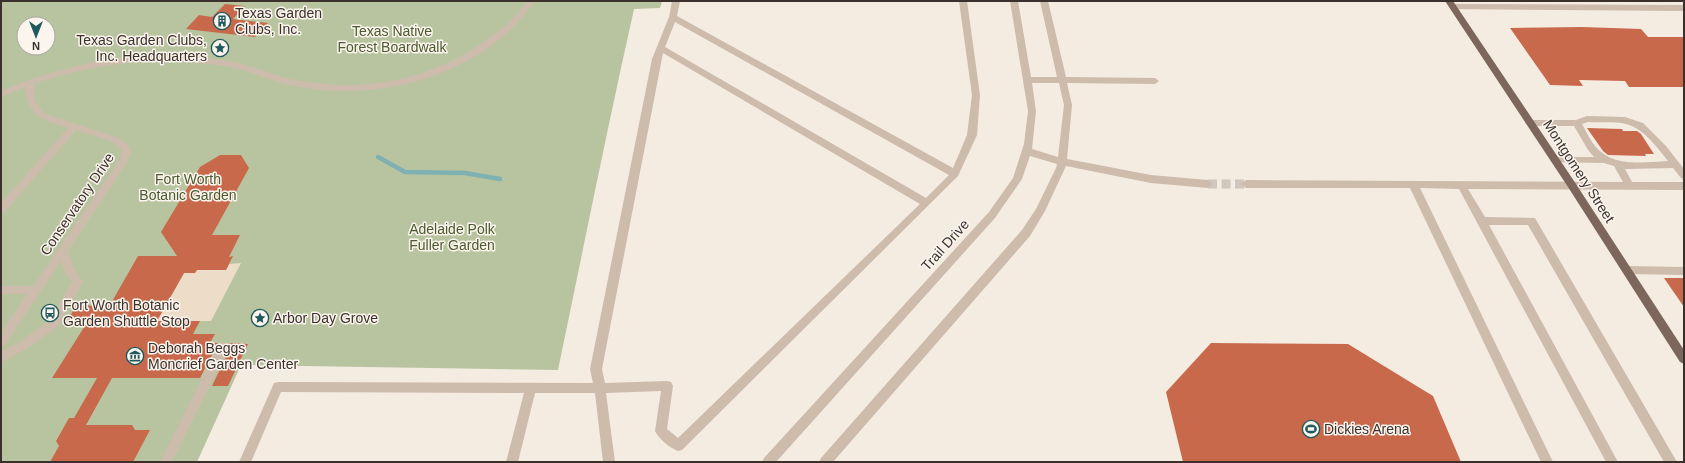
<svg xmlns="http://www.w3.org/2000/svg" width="1685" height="463" font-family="Helvetica,sans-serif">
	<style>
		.green { fill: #b8c4a0; fill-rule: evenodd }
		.plaza { fill: #ecdcc8 }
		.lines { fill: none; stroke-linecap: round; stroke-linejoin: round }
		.stream { stroke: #7fb0b2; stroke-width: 4.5 }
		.building { fill: #c8694b }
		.minor-tunnel { stroke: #cfc6bd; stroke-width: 9; stroke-dasharray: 9 4.5; stroke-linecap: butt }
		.minor { fill: #cdbbac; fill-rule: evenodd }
		.major { fill: #7d675c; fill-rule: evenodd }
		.labels { text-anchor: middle; stroke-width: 3; stroke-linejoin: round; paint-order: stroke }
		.poi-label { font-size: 14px; fill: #3b302b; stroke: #fbf5ee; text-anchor: start }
		.park-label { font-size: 14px; fill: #4a5a2e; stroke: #fbf5ee }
		.street-label { font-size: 14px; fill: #3b302b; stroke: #fbf5ee }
	</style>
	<rect width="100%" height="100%" fill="#f4ebe1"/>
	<path class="green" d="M1 1H662L660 8 634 9C607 129 583 250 558 370L241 365 197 462H1ZM24 24H48V48H24Z"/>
	<path class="plaza" d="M241 263 211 321H157L184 273H195L197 270H226L229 264Z"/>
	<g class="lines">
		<path class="stream" d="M378 157 405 172 465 173 500 179"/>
	</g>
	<g class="building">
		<path d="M225 4 245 6 233 19 268 23 255 37 186 29 199 15 212 17Z"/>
		<path d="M1582 27 1641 29 1648 37H1684V87H1629L1625 81 1579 80 1583 86 1550 85 1510 28Z"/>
		<path d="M1587 128 1622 129 1623 131H1637L1641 134 1654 154H1645L1646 156 1608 155 1603 151Z"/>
		<path d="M220 155H241L249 168 212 235H240L229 257 233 256 226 270H197L195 273H184L157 321H200L193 334H215L210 343H218L200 378H112L86 425H132L135 430H150L133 462H50L59 446 56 441 69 418H74L97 378H52L88 321H67L76 306 110 305 138 256H177L161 232 200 167Z"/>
		<path d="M1664 278H1684V307Z"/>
		<path d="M228 343 248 344 228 386H212L230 348Z"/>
		<path d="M1211 343 1348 344 1433 396 1461 462H1183L1166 392Z"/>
	</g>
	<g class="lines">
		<path class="minor-tunnel" d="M1208 184H1246"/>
		<g class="minor">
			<path d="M527 1H535C485 74 384 102 300 87 279 83 260 75 239 69 224 65 207 64 191 62 138 58 84 67 34 84L35 101 45 114 119 138 128 144 131 153 127 162 68 251 74 268 83 282 58 326 29 347 1 363V352L21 341 50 320 72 282 65 273 61 261 5 345 1 347V333L27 294H1V286H33L120 159 122 151C117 140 87 134 76 130L4 213 1 214V203L68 128C42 119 28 118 25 87L1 97V91C61 66 124 52 190 56 207 58 224 59 241 64 261 69 281 78 302 81 365 92 430 80 483 42 500 31 515 18 527 1Z"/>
			<path d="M672 1H680L677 16 953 168 967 135 972 95 959 1H967L980 95 977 135 958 176 682 450 678 451C670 448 659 439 655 431L661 391 606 393 615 462H603L595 393H535L518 462H506L524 393 281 392 251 462H239L274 383 278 382 593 383 590 369 652 59 669 17ZM675 22 949 175 926 198 665 47ZM663 53 920 204 678 438 667 429 673 386 671 382 667 381 605 383 602 369Z"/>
			<path d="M1010 1H1018L1031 77H1057L1040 1H1048L1066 77 1155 78 1159 81 1155 84 1067 83 1072 105 1067 159 1151 175 1208 180 1213 184 1208 188 1151 183 1066 166 1045 211 1030 236 833 462H819L821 458 1022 230 1036 209 1056 168 1057 164 1030 156 1022 179 995 218 776 462H762L764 458 989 212 1013 178 1024 144 1028 111ZM1032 83H1059L1064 105 1058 157 1032 149 1036 111Z"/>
			<path d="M1453 4 1684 5V11L1450 9V5Z"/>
			<path d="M1587 116 1625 117 1643 123 1666 146 1684 169V180L1681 178 1673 168 1625 169 1632 182H1684V190L1468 189 1485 217 1535 218 1677 462H1664L1528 225H1489L1618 462H1606L1459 189 1420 188 1553 462H1541L1410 188H1246L1241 184 1246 180 1623 182 1614 166 1604 163 1552 162 1550 160 1555 157H1594L1588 150 1574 126H1530L1525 123 1530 120H1576ZM1588 122C1600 123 1614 121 1626 124 1643 128 1657 147 1668 161 1643 162 1613 168 1595 146 1590 140 1586 131 1582 124Z"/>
			<path d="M1627 266 1684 267V275L1627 274 1623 273 1622 270 1623 267Z"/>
			<path d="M223 342 227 344 229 347 172 462H160L219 344Z"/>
		</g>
		<path class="major" d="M1445 1H1453L1574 181 1684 350V364L1680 362 1568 187Z"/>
	</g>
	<defs>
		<symbol id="building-ring" viewBox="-11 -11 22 22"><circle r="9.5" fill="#fbf5ee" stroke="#1f5a5e" stroke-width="1.5"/><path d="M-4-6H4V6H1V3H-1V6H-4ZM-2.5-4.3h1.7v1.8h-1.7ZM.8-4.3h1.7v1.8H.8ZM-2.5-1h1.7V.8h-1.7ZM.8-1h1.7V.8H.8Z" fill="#1f5a5e"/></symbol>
		<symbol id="sight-ring" viewBox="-11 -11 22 22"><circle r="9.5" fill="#fbf5ee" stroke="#1f5a5e" stroke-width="1.5"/><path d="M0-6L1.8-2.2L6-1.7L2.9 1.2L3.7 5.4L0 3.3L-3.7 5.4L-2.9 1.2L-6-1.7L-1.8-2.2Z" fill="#1f5a5e"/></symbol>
		<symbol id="bus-ring" viewBox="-11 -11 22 22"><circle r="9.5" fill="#fbf5ee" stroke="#1f5a5e" stroke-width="1.5"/><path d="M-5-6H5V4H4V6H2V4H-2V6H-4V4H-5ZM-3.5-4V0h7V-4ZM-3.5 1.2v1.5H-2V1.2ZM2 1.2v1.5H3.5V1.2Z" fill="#1f5a5e"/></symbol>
		<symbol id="museum-ring" viewBox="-11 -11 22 22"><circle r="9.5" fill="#fbf5ee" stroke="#1f5a5e" stroke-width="1.5"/><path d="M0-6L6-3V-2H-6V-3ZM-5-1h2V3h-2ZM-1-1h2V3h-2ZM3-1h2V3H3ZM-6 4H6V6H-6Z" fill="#1f5a5e"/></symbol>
		<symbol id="stadium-ring" viewBox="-11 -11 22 22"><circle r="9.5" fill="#fbf5ee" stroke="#1f5a5e" stroke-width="1.5"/><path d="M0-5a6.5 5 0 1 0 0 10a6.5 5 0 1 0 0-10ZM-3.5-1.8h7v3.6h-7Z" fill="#1f5a5e"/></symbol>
	</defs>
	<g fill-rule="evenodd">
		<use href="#building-ring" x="212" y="11" width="20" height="20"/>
		<use href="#sight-ring" x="210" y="38" width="20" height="20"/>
		<use href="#bus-ring" x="40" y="303" width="20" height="20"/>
		<use href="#sight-ring" x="250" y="308" width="20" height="20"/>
		<use href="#museum-ring" x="125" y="346" width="20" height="20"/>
		<use href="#stadium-ring" x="1301" y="419" width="20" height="20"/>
	</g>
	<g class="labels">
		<g class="poi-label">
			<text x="235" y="18">Texas Garden<tspan x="235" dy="16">Clubs, Inc.</tspan></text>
			<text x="207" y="45" text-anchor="end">Texas Garden Clubs,<tspan x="207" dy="16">Inc. Headquarters</tspan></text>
			<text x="63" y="310">Fort Worth Botanic<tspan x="63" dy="16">Garden Shuttle Stop</tspan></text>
			<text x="273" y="323">Arbor Day Grove</text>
			<text x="148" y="353">Deborah Beggs<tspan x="148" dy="16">Moncrief Garden Center</tspan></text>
			<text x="1324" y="434">Dickies Arena</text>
		</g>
		<g class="park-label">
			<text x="392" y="36">Texas Native<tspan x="392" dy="16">Forest Boardwalk</tspan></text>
			<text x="188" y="184">Fort Worth<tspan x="188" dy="16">Botanic Garden</tspan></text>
			<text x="452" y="234">Adelaide Polk<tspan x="452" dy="16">Fuller Garden</tspan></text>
		</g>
		<g class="street-label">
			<text transform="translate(1579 171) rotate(57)" y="5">Montgomery Street</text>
			<text transform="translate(77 204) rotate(-56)" y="5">Conservatory Drive</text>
			<text transform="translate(945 245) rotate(-48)" y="5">Trail Drive</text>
		</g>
	</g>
	<rect width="1685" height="463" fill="none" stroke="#3b302b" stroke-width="4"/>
	<g transform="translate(36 36) rotate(180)"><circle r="19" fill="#fbf5ee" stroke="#aea6a0"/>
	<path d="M0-3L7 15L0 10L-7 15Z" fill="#1f5a5e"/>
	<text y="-6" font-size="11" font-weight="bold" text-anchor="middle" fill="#3b302b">N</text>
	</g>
</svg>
